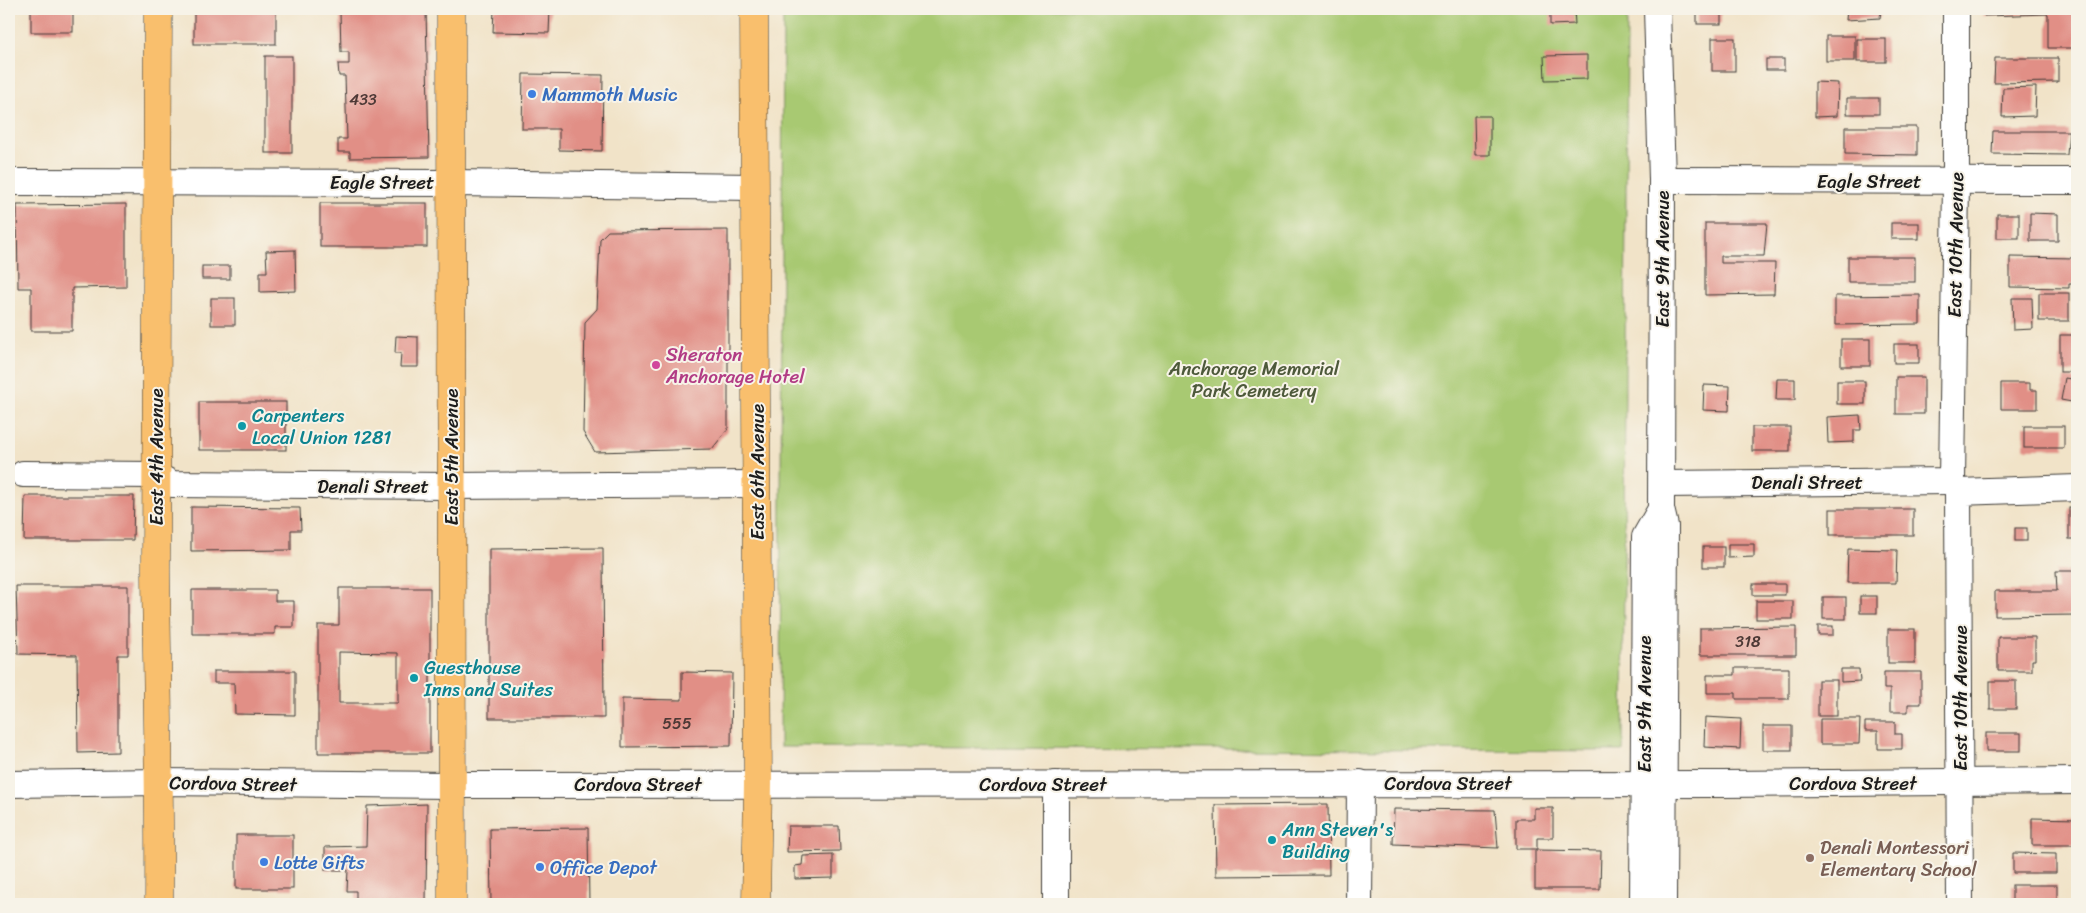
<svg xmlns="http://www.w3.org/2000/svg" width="2086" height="913" font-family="Sriracha,sans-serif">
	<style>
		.green { fill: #a8c972; stroke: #627247 }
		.building { fill: #e18f86; fill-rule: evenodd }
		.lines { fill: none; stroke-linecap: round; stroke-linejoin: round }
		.minor-casing { stroke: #3c3a36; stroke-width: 28 }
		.major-casing { stroke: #3c3a36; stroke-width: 29 }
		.minor { stroke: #fff; stroke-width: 26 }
		.major { stroke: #f9bf6d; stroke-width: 28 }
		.shop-dot { fill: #3f7fe0; stroke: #f7f3e8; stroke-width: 2 }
		.hotel-dot { fill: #d1479c; stroke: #f7f3e8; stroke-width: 2 }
		.culture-dot { fill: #0f9aa8; stroke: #f7f3e8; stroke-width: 2 }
		.education-dot { fill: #8d6e63; stroke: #f7f3e8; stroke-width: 2 }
		.labels { text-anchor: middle; stroke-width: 4; stroke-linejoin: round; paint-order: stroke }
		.number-label { font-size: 16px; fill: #4d3936 }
		.shop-label { font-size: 19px; fill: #366cbe; stroke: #f7f3e8; text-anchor: start }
		.street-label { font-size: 19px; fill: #1c1c1c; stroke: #f7f3e8 }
		.hotel-label { font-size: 19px; fill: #b23c85; stroke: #f7f3e8; text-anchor: start }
		.park-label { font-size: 19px; fill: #4d593a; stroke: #f7f3e8 }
		.culture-label { font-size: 19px; fill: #0d838f; stroke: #f7f3e8; text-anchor: start }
		.education-label { font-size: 19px; fill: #785e54; stroke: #f7f3e8; text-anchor: start }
	</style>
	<rect width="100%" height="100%" fill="#f7f3e8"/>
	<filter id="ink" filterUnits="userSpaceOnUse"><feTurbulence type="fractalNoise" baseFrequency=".02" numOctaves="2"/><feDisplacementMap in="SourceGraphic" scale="10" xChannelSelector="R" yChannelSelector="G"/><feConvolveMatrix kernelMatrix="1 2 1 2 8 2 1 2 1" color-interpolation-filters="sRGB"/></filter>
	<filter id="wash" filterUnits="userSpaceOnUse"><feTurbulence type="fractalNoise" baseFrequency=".0096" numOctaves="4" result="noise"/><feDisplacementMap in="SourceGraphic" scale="20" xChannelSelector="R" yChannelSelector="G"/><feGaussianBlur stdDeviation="1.12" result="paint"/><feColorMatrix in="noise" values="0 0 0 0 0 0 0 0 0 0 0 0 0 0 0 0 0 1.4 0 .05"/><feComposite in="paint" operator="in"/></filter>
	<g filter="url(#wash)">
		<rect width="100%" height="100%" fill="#f1e3c8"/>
		<path class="green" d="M783 9H1627L1623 751 780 747Z"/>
		<g id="blocks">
			<g class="building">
				<rect x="31" y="9" width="42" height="23"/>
				<rect x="194" y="9" width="82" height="35"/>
				<path d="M494 9H550L549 33 493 32Z"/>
				<path d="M1550 9H1574L1575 24 1550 25Z"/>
				<rect x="1697" y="9" width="24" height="15"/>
				<path d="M1847 9H1881L1880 18 1846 20Z"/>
				<path d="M1984 9H2077V48H2048V14L1984 16Z"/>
				<path d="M426 10 429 157 350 158V152H338V139H347L345 76H339L338 64H349V52H341L340 12Z"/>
				<rect x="1826" y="36" width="29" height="25"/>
				<rect x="1712" y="38" width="23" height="33"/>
				<rect x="1857" y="39" width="29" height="23"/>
				<path d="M9 53H13L12 148H9Z"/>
				<path d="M1587 55V79L1545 80 1544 56Z"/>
				<rect x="265" y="56" width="27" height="97"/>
				<path d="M1995 58H2058V82L1994 83Z"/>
				<rect x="1766" y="59" width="18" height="11"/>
				<path d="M523 74 603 75 602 151 559 150V129H522Z"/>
				<path d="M1815 82 1838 83 1837 116 1815 117Z"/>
				<path d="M2036 87 2035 116 2002 117 2003 88Z"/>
				<rect x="1847" y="98" width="32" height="16"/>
				<path d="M1474 116H1490V155H1475Z"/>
				<path d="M1845 127H1917V155L1845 154Z"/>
				<path d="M1993 131H2069L2067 155 1992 154Z"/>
				<rect x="320" y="203" width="107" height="44"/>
				<path d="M126 204V287L72 288V331H31V288H18L17 205Z"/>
				<path d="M2030 213 2058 214V241H2030Z"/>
				<rect x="1997" y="214" width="22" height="24"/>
				<path d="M1705 223H1767L1764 256H1721V263H1775L1774 294 1705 295Z"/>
				<rect x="1891" y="223" width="28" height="16"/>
				<path d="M728 230V429L712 449 595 452 583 432 585 322 597 309 600 239 608 231Z"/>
				<path d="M295 250 296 291 260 292V272H267L266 251Z"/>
				<rect x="1848" y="257" width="67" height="25"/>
				<path d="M2010 257 2076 258V284H2069V288L2010 287Z"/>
				<rect x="202" y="266" width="28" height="13"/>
				<rect x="2039" y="293" width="30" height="28"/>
				<path d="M1920 295V324L1835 325V296Z"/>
				<rect x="211" y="298" width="24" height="27"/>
				<path d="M2012 298H2032L2033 329 2013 330Z"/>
				<rect x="2060" y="335" width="17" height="37"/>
				<path d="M396 336 418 337V367H400L401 353H395Z"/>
				<rect x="1841" y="339" width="29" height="27"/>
				<rect x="1894" y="344" width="25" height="19"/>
				<rect x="1896" y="377" width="28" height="37"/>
				<path d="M2065 378 2077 380V403L2061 400Z"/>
				<path d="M1777 379H1795V400H1776Z"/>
				<rect x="1837" y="381" width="28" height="23"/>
				<path d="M2001 383H2030V390H2037V409H2001Z"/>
				<path d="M1704 385 1730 386 1729 411 1703 410Z"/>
				<rect x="199" y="402" width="87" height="48"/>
				<path d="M1860 415 1861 430H1854V442L1828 443 1827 417Z"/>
				<rect x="2024" y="426" width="40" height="22"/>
				<rect x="1752" y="427" width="38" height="24"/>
				<path d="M25 496H134L133 540H24Z"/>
				<path d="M191 507 300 508 301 530H291V550L191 551Z"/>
				<rect x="2069" y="508" width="8" height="31"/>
				<rect x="1830" y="509" width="83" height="26"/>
				<rect x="2015" y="528" width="12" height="13"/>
				<path d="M1728 544H1754V557L1728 558Z"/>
				<rect x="1703" y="547" width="21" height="20"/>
				<path d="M603 548 604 718H489V549Z"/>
				<path d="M1848 549 1897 550 1896 583H1847Z"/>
				<path d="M2056 571H2077V615L1995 616V591H2057Z"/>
				<rect x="1753" y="584" width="32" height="11"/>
				<path d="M16 586H128V655H118V752L78 753 77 655 18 654Z"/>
				<path d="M339 588H430V753H318V625H339ZM339 652 398 653V703H339Z"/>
				<path d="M192 590H275V601H294V627H275V634H192Z"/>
				<rect x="1860" y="596" width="17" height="17"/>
				<rect x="1823" y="597" width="23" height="22"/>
				<rect x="1756" y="601" width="37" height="18"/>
				<rect x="1818" y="626" width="15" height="9"/>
				<path d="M1796 627V655H1700V628Z"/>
				<rect x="1888" y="629" width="27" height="34"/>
				<path d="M1998 637H2035V660H2032V671H1998Z"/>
				<path d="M1735 668H1789V699H1736V693H1707V675H1735Z"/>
				<path d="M1841 669H1859L1860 681 1841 682Z"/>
				<path d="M214 671H295V715L235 714 234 683H214Z"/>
				<path d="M682 672 732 673 731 746 622 747V699L682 700Z"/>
				<path d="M1884 672H1921V704H1908V712H1890V689H1884Z"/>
				<rect x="1818" y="680" width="19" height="36"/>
				<rect x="1990" y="681" width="26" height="28"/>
				<path d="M1705 717 1741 719 1740 749 1704 747Z"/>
				<path d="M1820 719H1860L1859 744H1820Z"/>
				<path d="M1865 722H1895V734H1902V749H1878V731H1865Z"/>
				<rect x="1763" y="726" width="29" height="24"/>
				<rect x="1986" y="733" width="35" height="18"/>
				<path d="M427 804 426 904H356V891H347L348 870H325V847L366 846 367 806Z"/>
				<path d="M1328 804 1329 875 1216 876 1215 805Z"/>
				<path d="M1534 808H1553V838H1537V849H1516V819H1534Z"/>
				<path d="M1394 809 1495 810 1498 848 1393 844Z"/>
				<path d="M2032 818 2077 819V845H2032Z"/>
				<path d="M788 826H839L840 851 787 852Z"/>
				<path d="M588 828 589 904H491L490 829Z"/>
				<rect x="236" y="835" width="57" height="54"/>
				<path d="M1535 850 1601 851 1600 889H1535Z"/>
				<path d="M2013 853 2056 854V873H2013Z"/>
				<path d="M833 855V878L795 879V866L802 865 803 856Z"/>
				<rect x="2012" y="885" width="45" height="19"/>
			</g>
		</g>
	</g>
	<g filter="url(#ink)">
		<use href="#blocks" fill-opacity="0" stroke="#3c3a36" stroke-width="1"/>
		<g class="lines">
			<defs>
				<g id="minor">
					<path d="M1657 9 1662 180 1661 509 1665 526 1663 904"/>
					<path d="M1662 180 2077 181"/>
					<path d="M9 182 451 183 755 187"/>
					<path d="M23 474 156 475 172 484 451 486 756 484"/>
					<path d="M1662 484 1952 481 1956 182V9"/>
					<path d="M9 784 160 782 451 785 1721 784 2077 781"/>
					<path d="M1056 784V904"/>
					<path d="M1359 904 1360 783"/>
					<path d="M1643 904 1645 537 1661 509"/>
					<path d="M1960 904 1958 492 2077 488"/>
				</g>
				<g id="major">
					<path d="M158 9C159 196 155 384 156 571 157 682 160 793 159 904"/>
					<path d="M451 9 452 904"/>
					<path d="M754 9 758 784 756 904"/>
				</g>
			</defs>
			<use href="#minor" class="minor-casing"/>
			<use href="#major" class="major-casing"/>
			<use href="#minor" class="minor"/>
			<use href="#major" class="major"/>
		</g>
	</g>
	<g class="shop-dot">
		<circle cx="532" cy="94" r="5"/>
		<circle cx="264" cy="862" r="5"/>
		<circle cx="540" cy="867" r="5"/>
	</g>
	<circle class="hotel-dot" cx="656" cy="365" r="5"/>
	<g class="culture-dot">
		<circle cx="242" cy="426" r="5"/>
		<circle cx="414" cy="678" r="5"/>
		<circle cx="1272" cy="840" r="5"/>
	</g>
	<circle class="education-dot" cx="1810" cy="858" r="5"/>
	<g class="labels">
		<g class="number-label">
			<text x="363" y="105">433</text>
			<text x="1748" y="647">318</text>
			<text x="677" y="729">555</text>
		</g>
		<g class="shop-label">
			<text x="542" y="101">Mammoth Music</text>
			<text x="274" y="869">Lotte Gifts</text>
			<text x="550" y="874">Office Depot</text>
		</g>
		<g class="street-label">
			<text x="1869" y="188">Eagle Street</text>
			<text x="382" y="189">Eagle Street</text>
			<text transform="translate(1955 245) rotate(-89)" y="7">East 10th Avenue</text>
			<text transform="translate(1662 259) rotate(-90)" y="7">East 9th Avenue</text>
			<text transform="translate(156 457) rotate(-90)" y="7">East 4th Avenue</text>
			<text transform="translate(451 457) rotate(-90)" y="7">East 5th Avenue</text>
			<text transform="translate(757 472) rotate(-90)" y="7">East 6th Avenue</text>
			<text x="1807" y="489">Denali Street</text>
			<text x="373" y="493">Denali Street</text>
			<text transform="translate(1960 698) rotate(-90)" y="7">East 10th Avenue</text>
			<text transform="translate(1644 704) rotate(-90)" y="7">East 9th Avenue</text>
			<text transform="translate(233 783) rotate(1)" y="7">Cordova Street</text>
			<text x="1448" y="790">Cordova Street</text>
			<text x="1853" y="790">Cordova Street</text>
			<text x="638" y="791">Cordova Street</text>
			<text x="1043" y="791">Cordova Street</text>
		</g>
		<g class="hotel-label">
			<text x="666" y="361">Sheraton<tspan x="666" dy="22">Anchorage Hotel</tspan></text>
		</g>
		<g class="park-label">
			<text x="1254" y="375">Anchorage Memorial<tspan x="1254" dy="22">Park Cemetery</tspan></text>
		</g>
		<g class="culture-label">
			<text x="252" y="422">Carpenters<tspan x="252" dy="22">Local Union 1281</tspan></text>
			<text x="424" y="674">Guesthouse<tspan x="424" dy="22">Inns and Suites</tspan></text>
			<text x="1282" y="836">Ann Steven's<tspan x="1282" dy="22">Building</tspan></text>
		</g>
		<g class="education-label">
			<text x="1820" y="854">Denali Montessori<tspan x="1820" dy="22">Elementary School</tspan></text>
		</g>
	</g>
	<rect width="2086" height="913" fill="none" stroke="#f7f3e8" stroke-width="30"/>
</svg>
